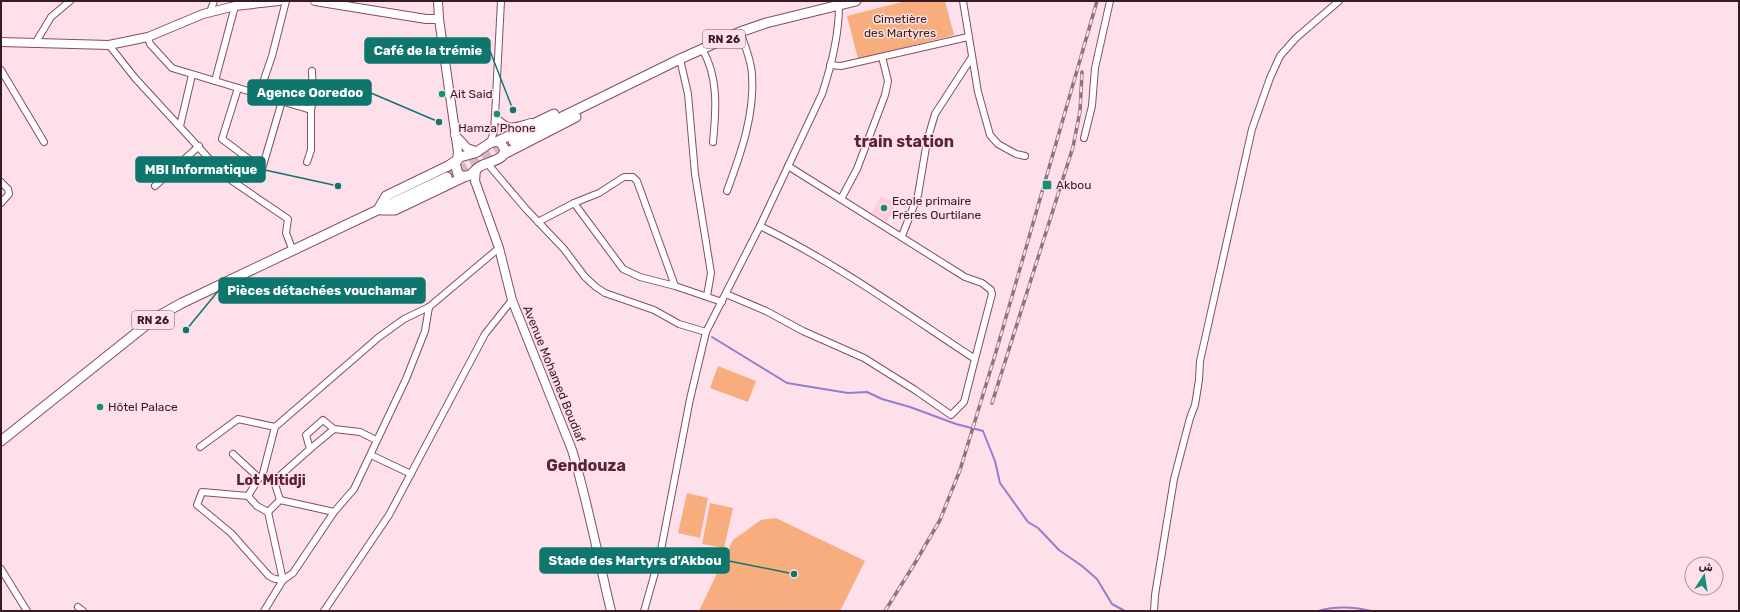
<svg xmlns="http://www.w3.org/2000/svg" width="1740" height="612" font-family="Rubik,'Noto Naskh Arabic',sans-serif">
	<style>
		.built { fill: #fecde0 }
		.green { fill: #f7ad7d }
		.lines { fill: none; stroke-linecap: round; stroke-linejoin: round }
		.stream { stroke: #9080c9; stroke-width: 2 }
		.primary-tunnel { stroke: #d6b9c4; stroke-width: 9; stroke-dasharray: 9 4.5; stroke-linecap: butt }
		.street-casing { stroke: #894a66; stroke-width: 8 }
		.secondary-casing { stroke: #894a66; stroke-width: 10 }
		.primary-casing { stroke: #894a66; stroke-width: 11 }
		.street { stroke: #fff; stroke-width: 6 }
		.secondary { stroke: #fff; stroke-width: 8 }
		.primary { stroke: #fff; stroke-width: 9 }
		.rail-casing { stroke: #8f727e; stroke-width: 3.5 }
		.rail { stroke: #fee0eb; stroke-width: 2; stroke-dasharray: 6; stroke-linecap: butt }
		.poi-dot { fill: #149076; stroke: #fee0eb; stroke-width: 1.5 }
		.labels { text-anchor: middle; stroke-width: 3; stroke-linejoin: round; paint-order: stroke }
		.shield { fill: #fee0eb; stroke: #725662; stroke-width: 1 }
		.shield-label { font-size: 11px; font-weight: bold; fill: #361b27 }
		.park-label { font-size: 12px; fill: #3f220d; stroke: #fee0eb }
		.poi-label { font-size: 12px; fill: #361b27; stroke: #fee0eb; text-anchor: start }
		.street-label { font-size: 12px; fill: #361b27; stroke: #fee0eb }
		.quarter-label { font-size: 14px; font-weight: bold; fill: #5c223d; stroke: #fee0eb }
		.district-label { font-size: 16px; font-weight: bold; fill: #5c223d; stroke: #fee0eb }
		.leader { fill: none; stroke: #0f766e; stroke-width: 1.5 }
		.callout-dot { fill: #0f766e; stroke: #fee0eb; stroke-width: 1.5 }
		.callout { fill: #0f766e; stroke: #0f766e; stroke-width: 1.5 }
		.callout-label { font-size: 13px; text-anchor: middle; font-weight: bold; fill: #fff }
	</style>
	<rect width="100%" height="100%" fill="#fee0eb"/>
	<path class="built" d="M881 196 896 203 887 222 872 213Z"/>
	<g class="green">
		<path d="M906 1H945L954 35 858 59 847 16Z"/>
		<path d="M718 366 756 381 748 402 710 388Z"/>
		<path d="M687 493 708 498 700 538 678 533Z"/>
		<path d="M710 503 733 508 724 548 702 544Z"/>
		<path d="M776 518 865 561 840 611H699L733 540 761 520Z"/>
	</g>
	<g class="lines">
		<g class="stream">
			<path d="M712 337 787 383 848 393 867 392 882 399 910 407 956 424 983 431 995 461 1000 483 1028 522 1038 528 1059 550 1082 566 1097 579 1112 604 1125 611"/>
			<path d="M1318 611C1336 606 1354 607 1371 611"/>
		</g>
		<path class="primary-tunnel" d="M447 177 513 141"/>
		<defs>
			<g id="street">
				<path d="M963 1 978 92 990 135 998 144 1016 154 1025 156"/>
				<path d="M210 12 214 1"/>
				<path d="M148 37 150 44 172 68 311 110V150L307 162"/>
				<path d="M36 42 51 17 70 1"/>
				<path d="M109 45 135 78 225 176 288 219 286 233 293 251"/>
				<path d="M702 49C719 77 716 111 713 142"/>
				<path d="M680 59 688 94 695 174 711 273 707 296"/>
				<path d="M830 65 841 66 968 37"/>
				<path d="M1 70 44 142"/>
				<path d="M215 81 235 6"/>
				<path d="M238 88 222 139 262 169 282 101"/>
				<path d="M259 94 272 56 286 1"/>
				<path d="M311 110 313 100 312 71"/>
				<path d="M495 116C509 131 513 127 531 122"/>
				<path d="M180 126 192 75"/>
				<path d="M1084 138 1092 106 1095 68 1110 1"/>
				<path d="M490 143 494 131 495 116 501 1"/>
				<path d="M487 163 526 209 564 249 585 277 596 287 605 293 654 310 679 324 706 332"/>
				<path d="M1 182 8 189 9 194 1 203"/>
				<path d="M155 186 199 146"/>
				<path d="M727 191C741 153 755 114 752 74 751 60 745 45 740 32"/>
				<path d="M841 199 857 169 885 95 888 81 882 57"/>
				<path d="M574 203 599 193 624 177H633L637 181 675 286"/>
				<path d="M538 222 574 203 623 269 640 277 675 286 722 302"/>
				<path d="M760 226C836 263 905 313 975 359L992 294 991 290 982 283 965 277 788 166"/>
				<path d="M902 236 918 195 927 141 935 114 972 57"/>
				<path d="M726 294 766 311 803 331 864 358 915 390 951 415 964 402 975 359"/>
				<path d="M200 447 238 419 275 427"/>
				<path d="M310 449 334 429"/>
				<path d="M233 454 259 478"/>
				<path d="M371 455 411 474"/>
				<path d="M262 477 275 427 379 337 404 319 429 307 499 248"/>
				<path d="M274 481 310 449 306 435 323 420 334 429 360 432 376 440"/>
				<path d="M248 496 257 506 268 512 280 500 274 481 262 477 259 478 248 496 202 492 197 505 231 533 269 576 275 579 283 580 293 573 334 512 354 489 406 379 425 331 429 307"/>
				<path d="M280 500 334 512"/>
				<path d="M1 569 27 611"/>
				<path d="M78 607 83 611"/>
				<path d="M264 611 283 580 268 512"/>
				<path d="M324 611 389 515 485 334 512 300"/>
				<path d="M644 611 660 555 690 399 706 332 760 226 822 94C831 67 839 33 839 5"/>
				<path d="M1154 611 1155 595 1174 479 1190 418 1195 405 1199 380 1200 361 1252 129 1270 78 1280 56 1296 38 1339 1"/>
			</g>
			<g id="secondary">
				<path d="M315 1 426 19H439"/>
				<path d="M438 1 439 19 458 152 457 160"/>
				<path d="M1 42 109 45 148 37 203 14 235 6 279 1"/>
				<path d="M455 135 467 148 478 152"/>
				<path d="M476 169 475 181 499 248 512 300 572 450C588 503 598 557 611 611"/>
			</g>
			<g id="primary">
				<path d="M498 141C501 143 502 144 504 148 508 160 486 162 479 167 475 170 472 175 467 176 463 177 460 175 458 174L455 163 460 157 475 153 490 143 498 141 554 114"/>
				<path d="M513 141 680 59 740 32 766 23 856 1"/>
				<path d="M504 154 576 117"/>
				<path d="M378 210 386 196 448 166 457 160"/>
				<path d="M382 210H395L466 176"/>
				<path d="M1 441 155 318 182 303 447 177"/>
			</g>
		</defs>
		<use href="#street" class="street-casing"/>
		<use href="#secondary" class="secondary-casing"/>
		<use href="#primary" class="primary-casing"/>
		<use href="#street" class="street"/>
		<use href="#secondary" class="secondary"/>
		<use href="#primary" class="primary"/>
		<defs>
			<g id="rail">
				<path d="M992 403 1073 147 1080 111 1082 72"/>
				<path d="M885 611 915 563 940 520 960 470 996 352 1097 1"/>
			</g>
		</defs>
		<use href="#rail" class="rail-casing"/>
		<use href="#rail" class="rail"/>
	</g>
	<g class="poi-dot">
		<circle cx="442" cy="94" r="4"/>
		<circle cx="497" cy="114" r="4"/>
		<rect x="1042" y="180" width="10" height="10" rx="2"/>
		<circle cx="884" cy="208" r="4"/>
		<circle cx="100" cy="407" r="4"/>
	</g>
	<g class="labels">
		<g class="shield">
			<rect x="703" y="30" width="42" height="18" rx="3"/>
			<rect x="132" y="311" width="42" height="18" rx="3"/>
		</g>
		<g class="shield-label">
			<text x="724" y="43">RN 26</text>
			<text x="153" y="324">RN 26</text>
		</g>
		<g class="park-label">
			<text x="900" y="23">Cimetière<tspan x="900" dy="14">des Martyres</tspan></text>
		</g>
		<g class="poi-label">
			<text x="450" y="98">Ait Said</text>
			<text x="497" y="132" text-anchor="middle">Hamza Phone</text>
			<text x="1056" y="189">Akbou</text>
			<text x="892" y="205">Ecole primaire<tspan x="892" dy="14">Frères Ourtilane</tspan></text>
			<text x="108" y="411">Hôtel Palace</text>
		</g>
		<g class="street-label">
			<text transform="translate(554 374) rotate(68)" y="4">Avenue Mohamed Boudiaf</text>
		</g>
		<g class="quarter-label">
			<text x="271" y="485">Lot Mitidji</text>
		</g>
		<g class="district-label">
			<text x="904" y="147">train station</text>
			<text x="586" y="471">Gendouza</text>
		</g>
	</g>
	<path class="leader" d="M513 110L490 51M439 122L371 93M338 186L265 170M186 330L219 290M794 574L729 561"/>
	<g class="callout-dot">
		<circle cx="513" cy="110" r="4"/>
		<circle cx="439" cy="122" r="4"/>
		<circle cx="338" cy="186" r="4"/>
		<circle cx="186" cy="330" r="4"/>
		<circle cx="794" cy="574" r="4"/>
	</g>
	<g class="callout">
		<rect x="365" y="38" width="125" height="25" rx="4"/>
		<rect x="248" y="80" width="123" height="25" rx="4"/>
		<rect x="136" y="157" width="129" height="25" rx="4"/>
		<rect x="219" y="278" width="206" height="25" rx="4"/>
		<rect x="540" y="548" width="189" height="25" rx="4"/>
	</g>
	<g class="callout-label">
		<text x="428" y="55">Café de la trémie</text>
		<text x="310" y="97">Agence Ooredoo</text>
		<text x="201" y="174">MBI Informatique</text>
		<text x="322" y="295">Pièces détachées vouchamar</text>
		<text x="635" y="565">Stade des Martyrs d’Akbou</text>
	</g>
	<rect width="1740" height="612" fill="none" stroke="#361b27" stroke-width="4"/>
	<g transform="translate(1704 576) rotate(12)"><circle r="19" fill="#fee0eb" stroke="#ae919d"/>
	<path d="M0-3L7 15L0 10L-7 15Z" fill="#149076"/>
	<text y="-6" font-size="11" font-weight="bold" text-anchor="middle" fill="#361b27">ش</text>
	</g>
</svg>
